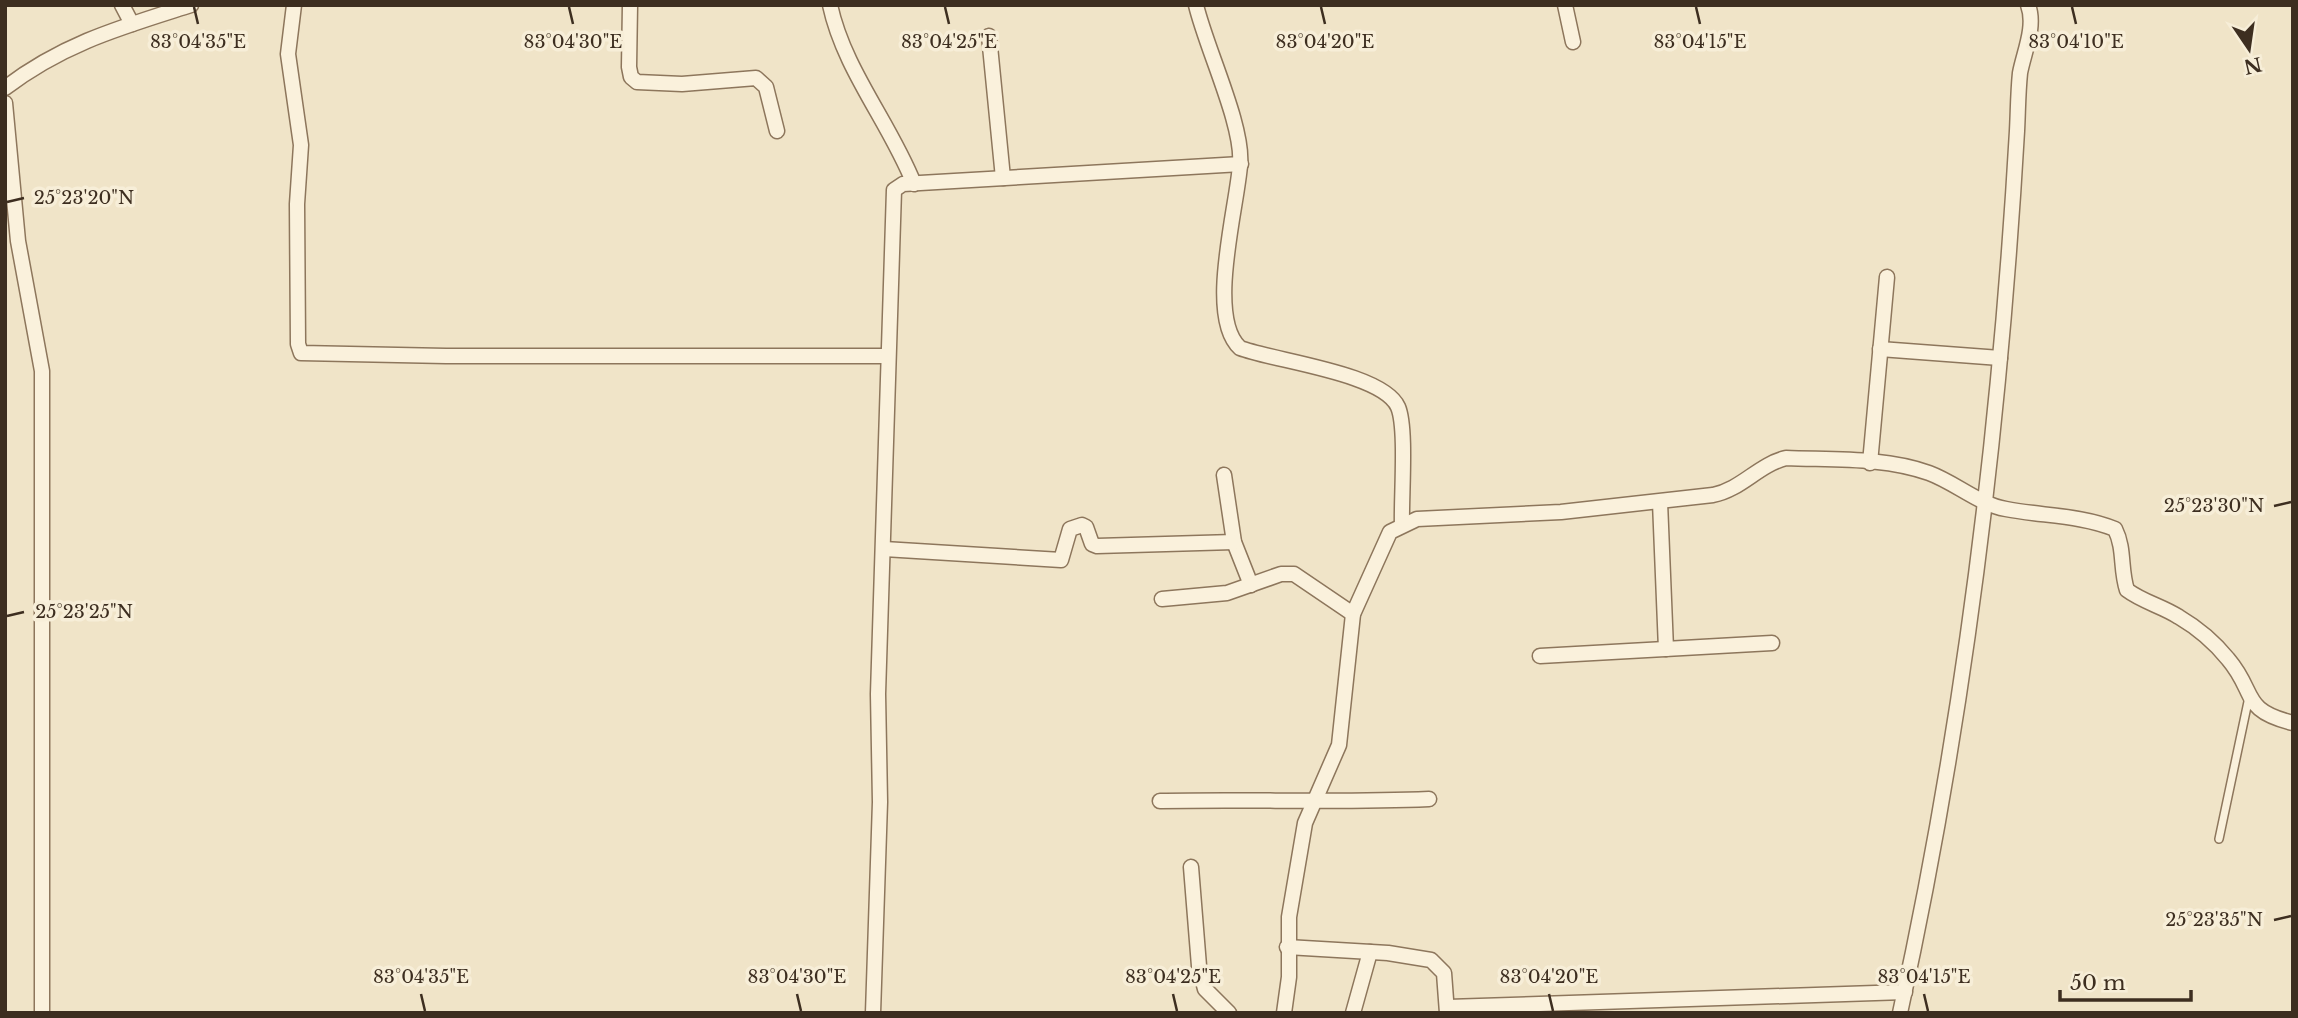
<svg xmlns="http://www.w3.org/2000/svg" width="2298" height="1018" font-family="'Libre Baskerville',serif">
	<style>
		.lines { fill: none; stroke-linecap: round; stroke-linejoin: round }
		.lane-casing { stroke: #8d765c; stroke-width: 10 }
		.street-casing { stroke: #8d765c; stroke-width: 17 }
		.lane { stroke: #faf1dc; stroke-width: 7 }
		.street { stroke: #faf1dc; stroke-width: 14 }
		.ticks { fill: none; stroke: #3d2e20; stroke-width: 2.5 }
		.ticks-label { font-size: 18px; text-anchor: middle; fill: #3d2e20; stroke: #f7eed8; stroke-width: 7; stroke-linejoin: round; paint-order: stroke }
	</style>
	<rect width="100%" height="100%" fill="#f0e4c8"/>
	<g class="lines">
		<defs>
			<path id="lane" d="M2219 839 2249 697"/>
			<g id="street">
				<path d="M122 5 132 24"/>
				<path d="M294 5 288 54 301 145 297 204 298 344 301 353 446 356H888"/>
				<path d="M630 5 629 67 631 77 637 82 682 84 756 78 766 87 777 131"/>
				<path d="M830 5C844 70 890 123 914 184"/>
				<path d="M1196 5C1206 48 1244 126 1240 165 1237 208 1206 317 1240 348 1274 361 1383 373 1398 407 1407 428 1401 498 1402 525"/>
				<path d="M1565 5 1573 42"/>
				<path d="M989 36 1003 178"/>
				<path d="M5 88C64 43 122 27 191 5"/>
				<path d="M5 103 18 241 42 371V1013"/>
				<path d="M1880 349 2000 358"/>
				<path d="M1870 463 1887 277"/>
				<path d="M1224 475 1234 542 1251 585"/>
				<path d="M1660 502 1666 649"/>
				<path d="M884 549 1061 560 1070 529 1082 525 1086 527 1092 544 1097 546 1234 542"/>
				<path d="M1162 599 1227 593 1281 574H1294L1353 614"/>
				<path d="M1540 656 1772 643"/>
				<path d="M1160 801C1250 799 1339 803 1429 799"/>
				<path d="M1191 867 1199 966 1205 989 1229 1013"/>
				<path d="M1287 947 1388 953 1431 960 1444 973 1447 1013"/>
				<path d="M1448 1007 1905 992"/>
				<path d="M873 1013 880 802 878 694 894 190 903 184 1241 164"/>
				<path d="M1284 1013 1289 977V917L1305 823 1339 745 1353 614 1390 532 1417 519 1561 512 1713 495C1742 489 1758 465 1786 458 1832 460 1885 457 1929 473 1956 483 1978 504 2006 509 2042 516 2081 515 2115 529 2125 549 2120 569 2127 590 2143 602 2162 606 2179 617 2196 627 2215 643 2228 659 2257 693 2240 710 2293 723"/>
				<path d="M1353 1013 1370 952"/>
				<path d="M1900 1013C1964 722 2000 428 2017 131 2018 112 2018 92 2020 73 2024 52 2036 26 2028 5"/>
			</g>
		</defs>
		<use href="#lane" class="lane-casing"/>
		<use href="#street" class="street-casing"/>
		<use href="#lane" class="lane"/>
		<use href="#street" class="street"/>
	</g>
	<path class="ticks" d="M194 7 198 24M569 7 573 24M945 7 949 24M1321 7 1325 24M1696 7 1700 24M2072 7 2076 24M7 202 24 198M2274 506 2291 502M7 616 24 612M2274 920 2291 916M421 994 425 1011M797 994 801 1011M1173 994 1177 1011M1549 994 1553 1011M1924 994 1928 1011"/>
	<g class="ticks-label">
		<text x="198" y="48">83°04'35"E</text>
		<text x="573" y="48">83°04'30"E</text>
		<text x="949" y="48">83°04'25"E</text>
		<text x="1325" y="48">83°04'20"E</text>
		<text x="1700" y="48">83°04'15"E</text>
		<text x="2076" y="48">83°04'10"E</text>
		<text x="84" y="204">25°23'20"N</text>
		<text x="2214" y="512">25°23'30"N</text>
		<text x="84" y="618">25°23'25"N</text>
		<text x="2214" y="926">25°23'35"N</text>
		<text x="421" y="983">83°04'35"E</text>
		<text x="797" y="983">83°04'30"E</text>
		<text x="1173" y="983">83°04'25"E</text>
		<text x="1549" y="983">83°04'20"E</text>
		<text x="1924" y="983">83°04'15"E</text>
	</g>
	<rect width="2298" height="1018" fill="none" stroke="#3d2e20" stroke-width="14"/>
	<g transform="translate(2249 49) rotate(167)" stroke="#f7eed8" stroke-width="5" paint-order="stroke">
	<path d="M0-5L12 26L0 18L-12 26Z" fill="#3d2e20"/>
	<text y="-10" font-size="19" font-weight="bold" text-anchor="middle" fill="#3d2e20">N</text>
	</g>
	<path d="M2060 990v10h131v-10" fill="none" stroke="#3d2e20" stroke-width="3.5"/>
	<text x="2070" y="990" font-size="21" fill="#3d2e20" stroke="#f7eed8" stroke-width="5" paint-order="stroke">50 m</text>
</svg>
